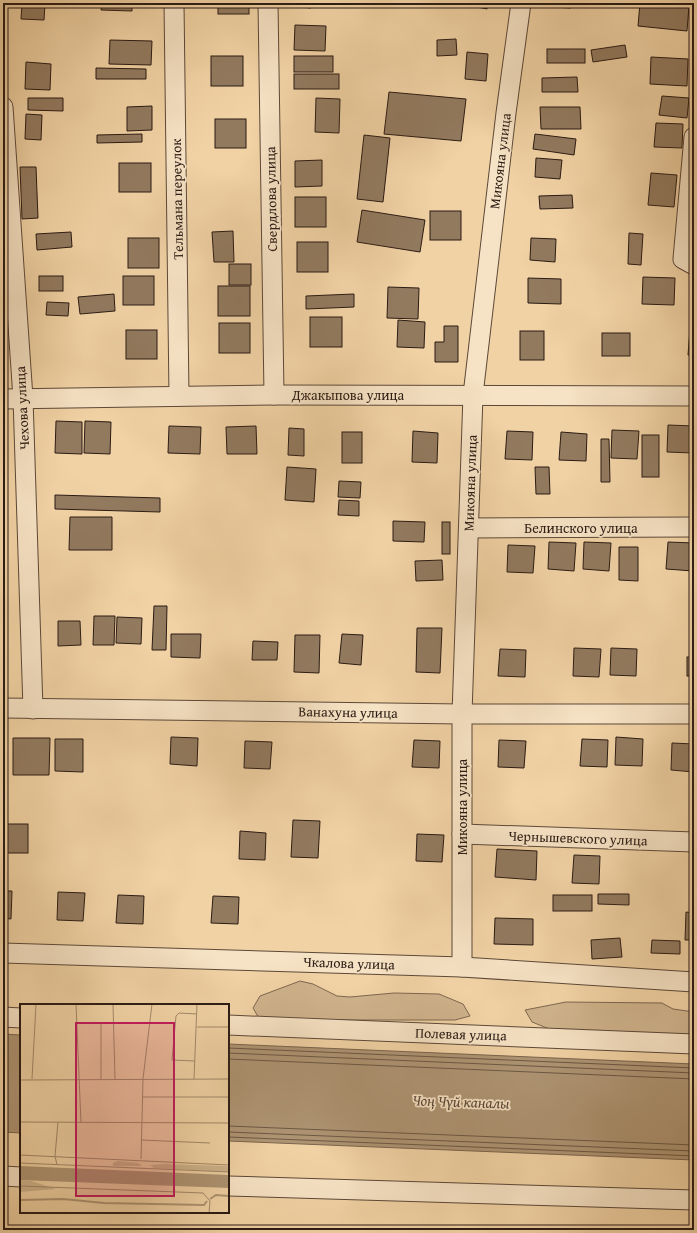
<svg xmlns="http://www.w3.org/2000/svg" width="697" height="1233" font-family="'Gentium Book Plus',serif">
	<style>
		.green { fill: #cfb38c; stroke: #7d6750 }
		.water { fill: #ae9473; stroke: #7a644d }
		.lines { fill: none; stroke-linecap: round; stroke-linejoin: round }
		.shore { stroke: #6c5844; stroke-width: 1 }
		.building { fill: #927a5f; stroke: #2b1b14 }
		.street-casing { stroke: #5c4938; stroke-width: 21 }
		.street { stroke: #f6e2c4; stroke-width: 19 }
		.labels { text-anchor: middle; stroke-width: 3.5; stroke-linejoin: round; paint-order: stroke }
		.street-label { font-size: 14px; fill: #2b1b14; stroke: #f6e2c4 }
		.water-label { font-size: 15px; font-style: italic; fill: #594535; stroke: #f6e2c4 }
		.inset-river { fill: none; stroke: #ae9473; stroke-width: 2 }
		.inset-road { fill: none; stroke: #a2896a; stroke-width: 1 }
		.view { fill: #c2185b; fill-opacity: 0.15; stroke: #c2185b; stroke-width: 2 }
		.inset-edge { fill: none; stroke: #2b1b14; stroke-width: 2 }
	</style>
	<rect width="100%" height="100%" fill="#f1d2a4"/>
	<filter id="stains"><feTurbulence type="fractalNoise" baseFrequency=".005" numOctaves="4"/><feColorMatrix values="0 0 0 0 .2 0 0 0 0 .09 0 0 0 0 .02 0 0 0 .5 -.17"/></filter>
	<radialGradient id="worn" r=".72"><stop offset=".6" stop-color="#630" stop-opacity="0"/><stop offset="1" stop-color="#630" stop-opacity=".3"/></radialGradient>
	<g class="green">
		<path d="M300 981 313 984 337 996 350 997 394 993 439 994 463 1004 470 1016 455 1020H260L253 1008 260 996Z"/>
		<path d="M566 1002 662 1003 673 1009 694 1012V1039L557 1032 532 1022 525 1010Z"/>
	</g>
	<g class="water">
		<path d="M3 1034 21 1035V1133L3 1132Z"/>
		<path d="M228 1044 694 1064V1160L228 1141Z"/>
	</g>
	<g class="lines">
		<g class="shore">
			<path d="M228 1048 694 1068"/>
			<path d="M228 1053 694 1073"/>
			<path d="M228 1059 694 1079"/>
			<path d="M228 1126 694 1145"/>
			<path d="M228 1132 694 1151"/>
			<path d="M228 1137 694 1156"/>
		</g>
	</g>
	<g class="building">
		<path d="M22 3H45L44 20 21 19Z"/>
		<path d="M102 3H132V11L101 10Z"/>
		<rect x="218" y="3" width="31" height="11"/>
		<path d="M291 3H311V8L290 6Z"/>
		<path d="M462 3H488L487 9 462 4Z"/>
		<path d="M550 3H571V8L550 7Z"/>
		<path d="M640 3H660L689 6 687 31 638 26Z"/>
		<path d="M295 25 326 26 325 51 294 50Z"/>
		<path d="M456 39 457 55 437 56V40Z"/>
		<path d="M110 40 152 41 151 65 109 64Z"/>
		<path d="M625 45 627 57 593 62 591 50Z"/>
		<rect x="547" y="49" width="38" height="14"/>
		<path d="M467 52 488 54 486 81 465 79Z"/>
		<rect x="211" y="56" width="32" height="30"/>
		<rect x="294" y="56" width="39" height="16"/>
		<path d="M651 57 688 59 687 86 650 84Z"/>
		<path d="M26 62 51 64 50 90 25 89Z"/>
		<path d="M96 68 146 69V79H96Z"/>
		<rect x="294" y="74" width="45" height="15"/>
		<path d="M577 77 578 92H542V78Z"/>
		<path d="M389 92 466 99 461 141 384 134Z"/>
		<path d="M662 96 689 98 687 118 659 115Z"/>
		<path d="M28 98H63V111L28 110Z"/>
		<path d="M316 98 340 99 339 133 315 132Z"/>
		<path d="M152 106V130L127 131V107Z"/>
		<path d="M540 107H580L581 129H541Z"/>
		<path d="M26 114 42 115 41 140 25 139Z"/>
		<rect x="215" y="119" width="31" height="29"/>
		<path d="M656 123 683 124 682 148 654 147Z"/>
		<path d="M142 134V142L97 143V135Z"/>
		<path d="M535 134 576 139 574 155 533 149Z"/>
		<path d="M364 135 390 138 383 202 357 199Z"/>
		<path d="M536 158 562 160 560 179 535 177Z"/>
		<path d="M322 160V186L295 187V161Z"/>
		<rect x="119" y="163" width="32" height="29"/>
		<path d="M20 167H36L38 218 22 219Z"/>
		<path d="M651 173 677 175 674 207 648 205Z"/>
		<path d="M572 195 573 208 540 209 539 196Z"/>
		<rect x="295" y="197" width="31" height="30"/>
		<path d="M362 210 425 220 420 252 357 242Z"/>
		<rect x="430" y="211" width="31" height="29"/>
		<path d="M233 231 234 262H214L212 232Z"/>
		<path d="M71 232 72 247 37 250 36 234Z"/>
		<path d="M629 233 643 234 641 265 628 264Z"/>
		<rect x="128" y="238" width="31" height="30"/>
		<path d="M531 238 556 239 555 262 530 260Z"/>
		<rect x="297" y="242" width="31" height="30"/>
		<rect x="229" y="264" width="22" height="21"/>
		<rect x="39" y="276" width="24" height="15"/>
		<rect x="123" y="276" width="31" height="29"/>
		<path d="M643 277 675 278 674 305 642 304Z"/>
		<path d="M528 278 561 279V304L528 303Z"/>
		<rect x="218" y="286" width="32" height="30"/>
		<path d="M388 287 419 288 418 319 387 318Z"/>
		<path d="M114 294 115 311 80 314 78 297Z"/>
		<path d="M354 294V307L306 309V296Z"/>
		<path d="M47 302 69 303 68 316 46 315Z"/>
		<rect x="310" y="317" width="32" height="30"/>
		<path d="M398 320 425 322 424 348 397 347Z"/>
		<rect x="219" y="323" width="31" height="30"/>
		<path d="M444 326H458V362H435V342H444Z"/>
		<path d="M690 329H694V355H688Z"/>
		<rect x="126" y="330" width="31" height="29"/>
		<rect x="520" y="331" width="24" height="29"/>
		<rect x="602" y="333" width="28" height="23"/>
		<path d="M56 421 82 422V454L55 453Z"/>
		<path d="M85 421 111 422 110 454 84 453Z"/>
		<path d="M668 425 694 426 693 453 667 452Z"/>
		<path d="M169 426 201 427 200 454 168 453Z"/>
		<path d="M256 426 257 454H227L226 427Z"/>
		<path d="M289 428 304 429V456L288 455Z"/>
		<path d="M612 430 639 431 637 459 611 458Z"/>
		<path d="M413 431 438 433 437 463 412 462Z"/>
		<path d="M507 431 533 432 532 460 505 459Z"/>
		<rect x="342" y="432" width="20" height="31"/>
		<path d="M561 432 587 434 586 461 559 460Z"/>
		<rect x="642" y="435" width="17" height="42"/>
		<path d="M601 439H609L610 482H601Z"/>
		<path d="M287 467 316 469 314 502 285 500Z"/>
		<path d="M535 467H549L550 494H536Z"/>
		<path d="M339 481 361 482 360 498 338 497Z"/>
		<path d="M55 495 160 498V512L55 509Z"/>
		<path d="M339 500 359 501V516L338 515Z"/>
		<path d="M70 517H112V550H69Z"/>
		<path d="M393 521 425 522 424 542 393 541Z"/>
		<rect x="442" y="522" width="8" height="32"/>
		<path d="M549 542 576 543 574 571 548 569Z"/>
		<path d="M584 542 611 543 609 571 583 569Z"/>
		<path d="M668 542 694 543 693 571 666 569Z"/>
		<path d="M508 545 535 546 533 573 507 572Z"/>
		<path d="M619 547H638V581L619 580Z"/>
		<path d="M442 560 443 580 416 581 415 561Z"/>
		<path d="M154 606H167L166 650H152Z"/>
		<path d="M94 616H115L114 645H93Z"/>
		<path d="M117 617 142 618 141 644 116 643Z"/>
		<path d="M58 621H80L81 645 58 646Z"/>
		<path d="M417 628H442L440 673 416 672Z"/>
		<path d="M3 630H6L7 660H3Z"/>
		<path d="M171 634H201L200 658 171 657Z"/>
		<path d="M342 634 363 635 361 665 339 663Z"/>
		<path d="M295 635H320L319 673 294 672Z"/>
		<path d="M253 641 278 642 277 660H252Z"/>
		<path d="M574 648 601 649 599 677 573 676Z"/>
		<path d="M611 648 637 649 636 676 610 675Z"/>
		<path d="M500 649 526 650 525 677 498 676Z"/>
		<rect x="687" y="657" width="7" height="19"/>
		<path d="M171 737 198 738 197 766 170 764Z"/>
		<path d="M616 737 643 739 642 766 615 765Z"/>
		<path d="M13 738H50L49 775H13Z"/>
		<path d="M55 739H83V772L55 771Z"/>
		<path d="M582 739 608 740 607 767 580 766Z"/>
		<path d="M414 740 440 741 439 768 412 767Z"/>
		<path d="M499 740 526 741 524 768 498 767Z"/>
		<path d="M245 741 272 742 270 769 244 768Z"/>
		<path d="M672 743 694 744V772L671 770Z"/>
		<path d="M293 820 320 821 318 858 291 857Z"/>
		<rect x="3" y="824" width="25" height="29"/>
		<path d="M240 831 266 833 265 860 239 859Z"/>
		<path d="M417 834 444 835 442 862 416 861Z"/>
		<path d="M497 849 537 851 536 880 495 877Z"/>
		<path d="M574 855 600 856 599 884 572 883Z"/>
		<path d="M3 891H12L11 919 3 918Z"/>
		<path d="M58 892 85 893 83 921 57 920Z"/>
		<path d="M598 894H629V905L598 904Z"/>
		<path d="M118 895 144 896 143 924 116 923Z"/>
		<rect x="553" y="895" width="39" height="16"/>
		<path d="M213 896 239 897 238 924 211 923Z"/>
		<path d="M686 912 694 913V940H685Z"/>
		<path d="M495 918 533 919V945L494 944Z"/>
		<path d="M620 938 622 957 592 959 591 940Z"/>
		<path d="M652 940 680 941V954L651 953Z"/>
	</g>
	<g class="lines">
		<defs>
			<g id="street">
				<path d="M174 3 179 396"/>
				<path d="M268 3 274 395"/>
				<path d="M3 107 23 398 33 709"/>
				<path d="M694 137 683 259 694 265"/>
				<path d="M3 399 274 395 694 396"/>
				<path d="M469 528 694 527"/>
				<path d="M3 708 462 714H694"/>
				<path d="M462 834 694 842"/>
				<path d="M3 953 462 967 694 982"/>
				<path d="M462 967V714L473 395 506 113 521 3"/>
				<path d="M3 1017 21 1018"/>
				<path d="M228 1025 694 1044"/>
				<path d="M3 1176 21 1177"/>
				<path d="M228 1186 694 1200"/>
			</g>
		</defs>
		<use href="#street" class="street-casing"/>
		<use href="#street" class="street"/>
	</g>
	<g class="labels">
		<g class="street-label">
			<text transform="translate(500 161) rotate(-83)" y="5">Микояна улица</text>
			<text transform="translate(177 199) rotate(-91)" y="5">Тельмана переулок</text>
			<text transform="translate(271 199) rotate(-91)" y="5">Свердлова улица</text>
			<text x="348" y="400">Джакыпова улица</text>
			<text transform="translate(22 408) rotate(-93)" y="5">Чехова улица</text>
			<text transform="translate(470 483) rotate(-88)" y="5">Микояна улица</text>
			<text x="581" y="533">Белинского улица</text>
			<text transform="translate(348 712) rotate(1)" y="5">Ванахуна улица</text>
			<text transform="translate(462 807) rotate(-90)" y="5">Микояна улица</text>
			<text transform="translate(578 838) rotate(2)" y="5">Чернышевского улица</text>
			<text transform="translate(349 963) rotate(2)" y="5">Чкалова улица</text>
			<text transform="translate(461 1034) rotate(2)" y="5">Полевая улица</text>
		</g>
		<g class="water-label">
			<text transform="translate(461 1102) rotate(2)" y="5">Чоң Чүй каналы</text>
		</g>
	</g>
	<g transform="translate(20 1004)">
		<rect width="209" height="209" fill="#f1d2a4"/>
		<path d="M98 157 118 159 122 162H93V159ZM145 160 206 162 209 163V168L134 164 130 161ZM0 176 11 177 36 185 0 188Z" fill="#cfb38c"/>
		<path d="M0 162 209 171V184L0 176Z" fill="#ae9473"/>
		<path class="inset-river" d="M190 195 196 191 209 192M0 196 43 195 84 199 184 201 187 197"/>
		<path class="inset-road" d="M56 0 61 119M93 0 95 75M81 19V75M177 23H209M175 57 152 56 156 12 159 9 177 10M12 75 16 0M174 75 177 0M0 76 209 75M122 93H209M0 118 209 119M121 136 190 139M0 151 209 161M121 155 123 75 132 0M0 159 209 168M37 161 35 152 38 118M0 182 183 189 190 197 189 209"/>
		<path class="view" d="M56 19H154V192H56Z"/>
		<rect width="209" height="209" class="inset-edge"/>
	</g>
	<rect width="697" height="1233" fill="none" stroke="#f1d2a4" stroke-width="16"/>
	<rect x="4" y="4" width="689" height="1225" fill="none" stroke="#2b1b14" stroke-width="2"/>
	<rect x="8" y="8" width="681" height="1217" fill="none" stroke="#2b1b14"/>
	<rect width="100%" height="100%" filter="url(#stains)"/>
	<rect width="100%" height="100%" fill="url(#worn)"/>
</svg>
